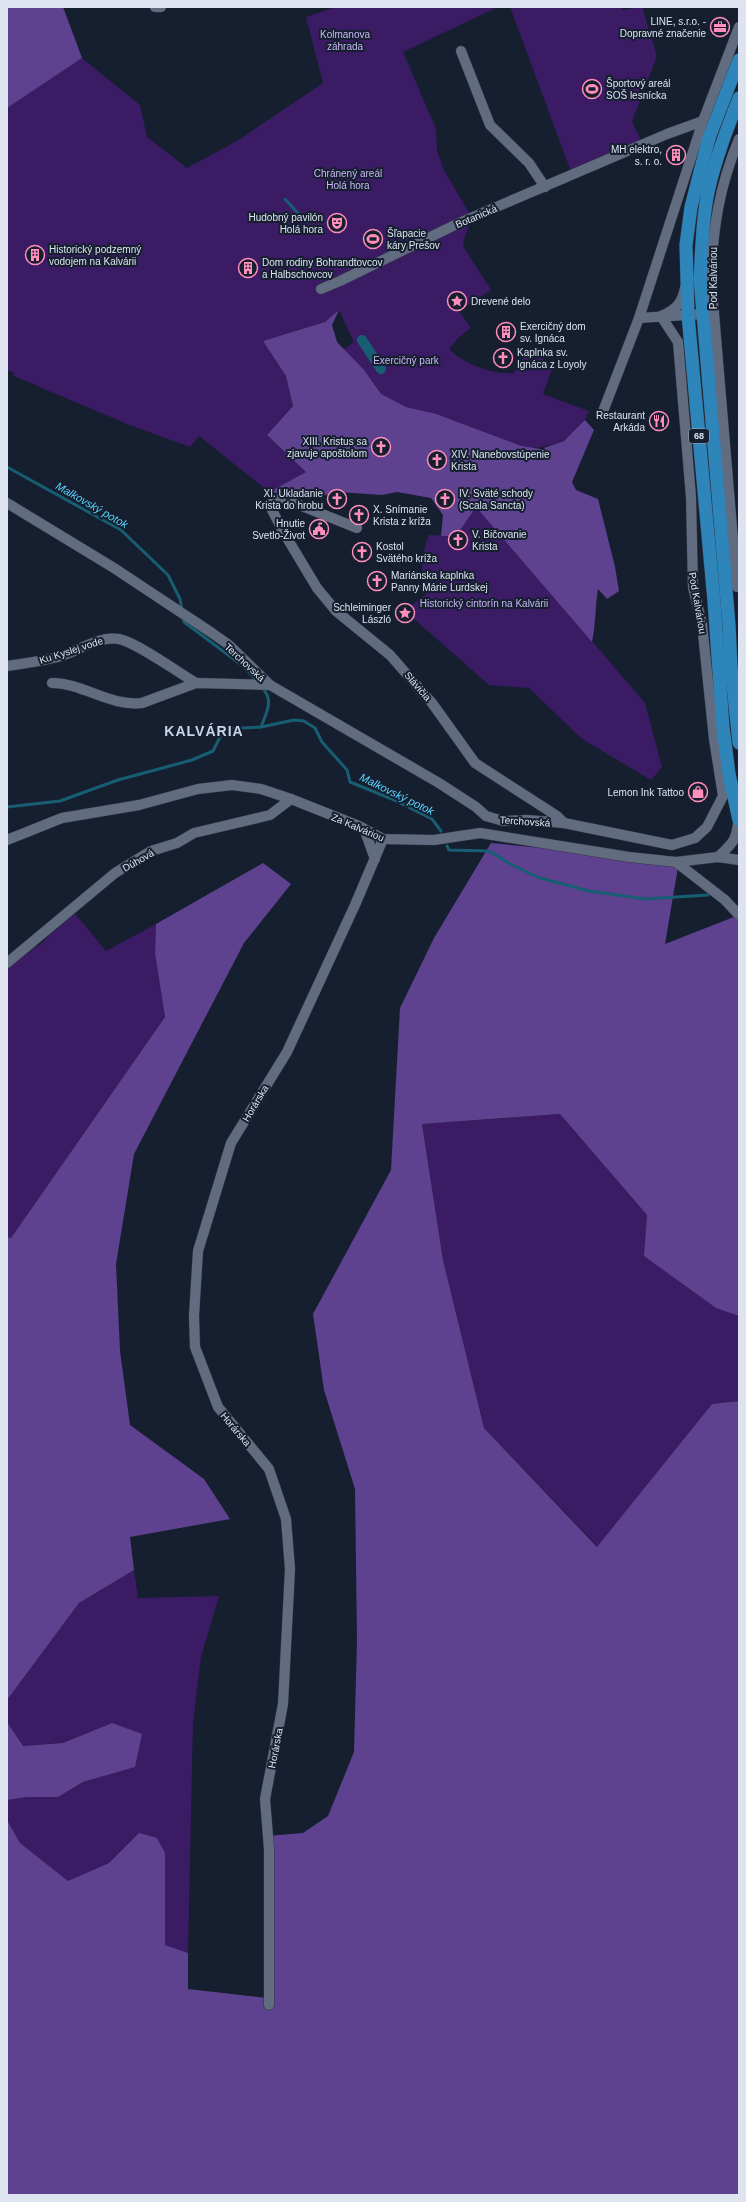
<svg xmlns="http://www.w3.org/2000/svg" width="746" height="2202" font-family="Helvetica,sans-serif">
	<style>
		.green { fill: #3a1b64 }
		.forest { fill: #5f428f }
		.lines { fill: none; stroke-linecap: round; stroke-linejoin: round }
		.stream { stroke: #185e72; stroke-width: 3 }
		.canal { stroke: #185e72; stroke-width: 10 }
		.minor-casing { stroke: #333847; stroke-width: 11 }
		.major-casing { stroke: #333847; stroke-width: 14 }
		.minor { stroke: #616c80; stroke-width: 10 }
		.major { stroke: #2e85b9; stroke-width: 13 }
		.labels { text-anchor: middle; stroke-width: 4; stroke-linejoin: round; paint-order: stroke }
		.shield { fill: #151f2f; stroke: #a1a9b5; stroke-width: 1 }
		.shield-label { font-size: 9px; font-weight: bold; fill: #dde4ef }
		.poi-label { font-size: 10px; fill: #dde4ef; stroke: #151f2f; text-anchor: start }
		.park-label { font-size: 10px; fill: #cab6f6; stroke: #151f2f }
		.street-label { font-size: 10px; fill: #dde4ef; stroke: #151f2f }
		.water-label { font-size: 11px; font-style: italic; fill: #58d5fd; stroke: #151f2f }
		.district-label { font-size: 14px; font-weight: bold; letter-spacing: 1px; fill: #c8d6ec; stroke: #151f2f }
	</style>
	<rect width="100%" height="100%" fill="#151f2f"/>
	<g class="green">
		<path d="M335 7H498L403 52 436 129 437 151 444 170 472 218 464 239 463 246 491 290 459 311 471 328 459 337 449 349C464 364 493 375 514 373L527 352 554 364 543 394 589 411C577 441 551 449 521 448L383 399 333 357 354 342 339 310 325 322 263 341 286 376 293 406 267 435 306 472 269 492 199 436 190 447 127 424 14 376V372L7 371V108L82 58 140 105 147 137 187 168 237 141 323 83 306 17Z"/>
		<path d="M510 7H621L622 10 642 7 657 56 632 121 641 141 573 177Z"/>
		<path d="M476 506 645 703 662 767 651 780 582 739 529 688 489 685 405 611 426 594C420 574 421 554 429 535L456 536Z"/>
		<path d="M72 910 106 951 156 924 155 953 165 1017 11 1238 7 1237V964L41 944Z"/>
		<path d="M560 1114 647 1215 645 1256 716 1308 739 1316V1401L712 1404 598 1547 484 1428 443 1260 422 1124Z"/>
		<path d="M134 1570 138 1598 219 1596 201 1657 193 1723 188 1953 165 1945V1853L139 1833 109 1863 68 1881 20 1843 7 1820V1800L27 1797H58L83 1782 134 1767 112 1723 63 1743 22 1746 7 1722V1700L79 1603Z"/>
	</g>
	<g class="forest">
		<path d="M7 7H63L82 58 7 108Z"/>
		<path d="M339 310 332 325 337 342 364 370 381 394 406 407 436 414 521 446 541 449 564 441 585 420 594 430 572 482 576 490 598 499 615 567 619 591 607 599 598 589C595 607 596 623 592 642L476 507 456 536H441L443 515 431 498 397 492 382 495 339 492 312 498 269 492 306 472 267 435 293 406 286 376 263 341 325 322Z"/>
		<path d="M491 843 679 861 665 944 739 915V1316L716 1308 644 1256 647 1215 560 1114 422 1124 443 1260 484 1428 597 1547 712 1404 739 1401V2195H7V1820L20 1843 68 1881 109 1863 139 1833 157 1838 165 1853V1945L188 1953V1989L266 1998 267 1836 303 1833 328 1816 354 1752 357 1640 355 1489 324 1390 313 1314 391 1170 400 1008 434 938Z"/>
		<path d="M263 863 291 884 244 943 134 1154 116 1264 120 1351 130 1425 204 1479 230 1519 130 1537 134 1570 79 1603 7 1700V1237L11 1238 165 1017 155 953 156 924Z"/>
		<path d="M7 1722 23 1746 63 1743 112 1723 142 1734 135 1767 83 1782 58 1797H27L7 1800Z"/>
	</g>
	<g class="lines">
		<g class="stream">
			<path d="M285 199 306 222"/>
			<path d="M7 467 121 530 168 575 180 599 182 610"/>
			<path d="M183 618 184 622 243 666 259 683"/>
			<path d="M261 727C267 711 274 701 262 687"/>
			<path d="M7 807 60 801 118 780 192 760 213 751 222 733 226 729 261 727 294 720 304 721 315 728 322 742 347 770 350 782 392 799 432 819 441 831"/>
			<path d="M447 846 449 850 489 851 512 865 540 878 589 891 645 899 708 895"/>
		</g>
		<path class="canal" d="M362 340 381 369"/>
		<defs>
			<g id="minor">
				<path d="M155 7H161"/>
				<path d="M461 51 490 125 529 163 545 187"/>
				<path d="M321 289 340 281 459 223 667 134 703 121"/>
				<path d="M639 318 702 314"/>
				<path d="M602 414 639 318 703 121 739 27"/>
				<path d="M7 503 114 568 212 633 229 645 270 685 439 783 476 807 486 816 503 821 527 820 564 823 672 845 695 838 707 827 723 796 714 739 702 624 693 587 691 497 678 342 661 316C675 310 682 304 685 288"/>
				<path d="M357 528 282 498 273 501 272 510 284 533 317 588 336 611 390 655 432 703 475 763 557 816 564 823"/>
				<path d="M737 587 711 278C713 228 719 187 739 139"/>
				<path d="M7 666C26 663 46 661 64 655 82 649 99 636 119 639 136 642 179 673 196 683"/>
				<path d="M52 683C83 683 110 707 142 703L196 683 270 685"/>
				<path d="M366 834 375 859"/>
				<path d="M7 840 62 818 139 805 198 789 232 785 261 789 291 799 359 826 383 839 434 840 480 833 629 857 676 862 718 857 739 860"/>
				<path d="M718 857C734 842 736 841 739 818"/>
				<path d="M676 862 725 900 739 915"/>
				<path d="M7 963 115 873 151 851 177 843 194 833 270 815 291 799"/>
				<path d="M269 2005V1849L265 1799 283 1704 290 1569 286 1519 269 1469 218 1407 195 1347 194 1316 198 1251 231 1143 287 1052 355 905 383 839"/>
			</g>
			<g id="major">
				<path d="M739 60 709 138 700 172 691 207 686 245 688 315 714 601 723 727 729 774 739 820"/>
				<path d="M739 98C727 129 715 160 708 192 702 220 702 249 700 278L729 625 731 666 739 743"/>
			</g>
		</defs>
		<use href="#minor" class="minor-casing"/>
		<use href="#major" class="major-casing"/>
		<use href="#minor" class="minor"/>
		<use href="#major" class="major"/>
	</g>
	<defs>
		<symbol id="office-ring" viewBox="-11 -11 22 22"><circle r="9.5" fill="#151f2f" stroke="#ff8eba" stroke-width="1.5"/><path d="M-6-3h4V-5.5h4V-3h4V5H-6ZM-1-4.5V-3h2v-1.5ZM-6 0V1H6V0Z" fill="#ff8eba"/></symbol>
		<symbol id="stadium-ring" viewBox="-11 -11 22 22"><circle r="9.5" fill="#151f2f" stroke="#ff8eba" stroke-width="1.5"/><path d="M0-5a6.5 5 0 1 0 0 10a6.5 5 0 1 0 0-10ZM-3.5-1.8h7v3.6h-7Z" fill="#ff8eba"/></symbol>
		<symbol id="building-ring" viewBox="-11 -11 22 22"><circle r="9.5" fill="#151f2f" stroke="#ff8eba" stroke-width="1.5"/><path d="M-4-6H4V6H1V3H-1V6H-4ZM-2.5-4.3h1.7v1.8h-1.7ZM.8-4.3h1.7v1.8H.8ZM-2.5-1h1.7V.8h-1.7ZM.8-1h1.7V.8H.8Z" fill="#ff8eba"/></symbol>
		<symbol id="theatre-ring" viewBox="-11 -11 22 22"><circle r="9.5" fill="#151f2f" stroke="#ff8eba" stroke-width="1.5"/><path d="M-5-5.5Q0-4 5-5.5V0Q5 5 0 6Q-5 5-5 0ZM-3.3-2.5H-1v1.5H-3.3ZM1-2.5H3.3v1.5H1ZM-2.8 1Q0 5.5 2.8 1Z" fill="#ff8eba"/></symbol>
		<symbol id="sight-ring" viewBox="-11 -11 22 22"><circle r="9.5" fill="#151f2f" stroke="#ff8eba" stroke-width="1.5"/><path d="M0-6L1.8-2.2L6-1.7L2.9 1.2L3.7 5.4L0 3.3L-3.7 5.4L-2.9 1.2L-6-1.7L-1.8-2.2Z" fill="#ff8eba"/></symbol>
		<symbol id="church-ring" viewBox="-11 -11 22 22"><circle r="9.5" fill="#151f2f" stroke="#ff8eba" stroke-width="1.5"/><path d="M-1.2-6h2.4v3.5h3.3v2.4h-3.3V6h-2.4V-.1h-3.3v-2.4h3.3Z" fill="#ff8eba"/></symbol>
		<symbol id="restaurant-ring" viewBox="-11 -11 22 22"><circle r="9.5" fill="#151f2f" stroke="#ff8eba" stroke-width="1.5"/><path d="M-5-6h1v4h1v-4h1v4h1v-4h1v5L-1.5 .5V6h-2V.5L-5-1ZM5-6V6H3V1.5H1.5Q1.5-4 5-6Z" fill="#ff8eba"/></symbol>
		<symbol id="civic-ring" viewBox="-11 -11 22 22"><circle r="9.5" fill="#151f2f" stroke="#ff8eba" stroke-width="1.5"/><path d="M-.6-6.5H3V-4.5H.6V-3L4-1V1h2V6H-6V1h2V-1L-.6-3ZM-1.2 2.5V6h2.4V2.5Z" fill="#ff8eba"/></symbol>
		<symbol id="shop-ring" viewBox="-11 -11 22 22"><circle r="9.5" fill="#151f2f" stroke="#ff8eba" stroke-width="1.5"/><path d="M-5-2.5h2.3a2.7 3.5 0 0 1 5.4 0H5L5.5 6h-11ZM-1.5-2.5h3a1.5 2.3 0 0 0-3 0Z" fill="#ff8eba"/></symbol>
	</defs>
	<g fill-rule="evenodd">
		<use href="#office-ring" x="709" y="16" width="22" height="22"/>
		<use href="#stadium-ring" x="581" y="78" width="22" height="22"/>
		<use href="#building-ring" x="665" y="144" width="22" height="22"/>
		<use href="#theatre-ring" x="326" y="212" width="22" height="22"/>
		<use href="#stadium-ring" x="362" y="228" width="22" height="22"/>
		<use href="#building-ring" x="24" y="244" width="22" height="22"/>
		<use href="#building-ring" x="237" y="257" width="22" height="22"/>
		<use href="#sight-ring" x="446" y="290" width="22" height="22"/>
		<use href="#building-ring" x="495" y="321" width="22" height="22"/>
		<use href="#church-ring" x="492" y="347" width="22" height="22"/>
		<use href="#restaurant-ring" x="648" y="410" width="22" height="22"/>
		<use href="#church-ring" x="370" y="436" width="22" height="22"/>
		<use href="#church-ring" x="426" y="449" width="22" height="22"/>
		<use href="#church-ring" x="326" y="488" width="22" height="22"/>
		<use href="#church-ring" x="434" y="488" width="22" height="22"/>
		<use href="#church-ring" x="348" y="504" width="22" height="22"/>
		<use href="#civic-ring" x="308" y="518" width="22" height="22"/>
		<use href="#church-ring" x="447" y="529" width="22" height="22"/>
		<use href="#church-ring" x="351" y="541" width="22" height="22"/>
		<use href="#church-ring" x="366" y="570" width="22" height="22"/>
		<use href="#sight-ring" x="394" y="602" width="22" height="22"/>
		<use href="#shop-ring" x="687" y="781" width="22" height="22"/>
	</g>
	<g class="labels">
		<rect class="shield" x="689" y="429" width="20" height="14" rx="3"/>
		<g class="shield-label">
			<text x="699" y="439">68</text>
		</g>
		<g class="poi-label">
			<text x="706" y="25" text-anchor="end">LINE, s.r.o. -<tspan x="706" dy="12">Dopravné značenie</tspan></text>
			<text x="606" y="87">Športový areál<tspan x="606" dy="12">SOŠ lesnícka</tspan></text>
			<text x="662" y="153" text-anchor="end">MH elektro,<tspan x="662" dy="12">s. r. o.</tspan></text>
			<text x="323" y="221" text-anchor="end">Hudobný pavilón<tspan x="323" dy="12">Holá hora</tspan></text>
			<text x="387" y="237">Šľapacie<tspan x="387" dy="12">káry Prešov</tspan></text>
			<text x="49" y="253">Historický podzemný<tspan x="49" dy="12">vodojem na Kalvárii</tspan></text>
			<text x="262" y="266">Dom rodiny Bohrandtovcov<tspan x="262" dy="12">a Halbschovcov</tspan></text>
			<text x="471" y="305">Drevené delo</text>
			<text x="520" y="330">Exercičný dom<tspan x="520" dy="12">sv. Ignáca</tspan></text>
			<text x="517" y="356">Kaplnka sv.<tspan x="517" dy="12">Ignáca z Loyoly</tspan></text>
			<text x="645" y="419" text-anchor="end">Restaurant<tspan x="645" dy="12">Arkáda</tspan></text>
			<text x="367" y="445" text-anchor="end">XIII. Kristus sa<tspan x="367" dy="12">zjavuje apoštolom</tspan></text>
			<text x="451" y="458">XIV. Nanebovstúpenie<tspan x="451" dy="12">Krista</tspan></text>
			<text x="323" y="497" text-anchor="end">XI. Ukladanie<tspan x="323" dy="12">Krista do hrobu</tspan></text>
			<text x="459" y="497">IV. Sväté schody<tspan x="459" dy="12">(Scala Sancta)</tspan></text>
			<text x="373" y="513">X. Snímanie<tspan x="373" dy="12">Krista z kríža</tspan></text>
			<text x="305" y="527" text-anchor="end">Hnutie<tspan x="305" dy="12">Svetlo-Život</tspan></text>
			<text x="472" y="538">V. Bičovanie<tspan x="472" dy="12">Krista</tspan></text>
			<text x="376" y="550">Kostol<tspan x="376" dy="12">Svätého kríža</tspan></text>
			<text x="391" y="579">Mariánska kaplnka<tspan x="391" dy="12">Panny Márie Lurdskej</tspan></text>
			<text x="391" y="611" text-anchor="end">Schleiminger<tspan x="391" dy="12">László</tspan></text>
			<text x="684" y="796" text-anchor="end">Lemon Ink Tattoo</text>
		</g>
		<g class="park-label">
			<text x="345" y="38">Kolmanova<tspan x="345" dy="12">záhrada</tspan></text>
			<text x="348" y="177">Chránený areál<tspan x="348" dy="12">Holá hora</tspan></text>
			<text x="406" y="364">Exercičný park</text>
			<text x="484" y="607">Historický cintorín na Kalvárii</text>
		</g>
		<g class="street-label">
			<text transform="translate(476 216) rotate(-23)" y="4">Botanická</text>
			<text transform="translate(713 278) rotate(-90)" y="4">Pod Kalváriou</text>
			<text transform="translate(698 603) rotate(80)" y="4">Pod Kalváriou</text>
			<text transform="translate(71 650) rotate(-18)" y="4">Ku Kyslej vode</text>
			<text transform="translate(245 662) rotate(43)" y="4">Terchovská</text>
			<text transform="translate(418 686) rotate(49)" y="4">Slávičia</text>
			<text transform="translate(525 821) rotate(4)" y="4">Terchovská</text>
			<text transform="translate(358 827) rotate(23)" y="4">Za Kalváriou</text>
			<text transform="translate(138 860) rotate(-30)" y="4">Dúhová</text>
			<text transform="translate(255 1103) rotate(-59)" y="4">Horárska</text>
			<text transform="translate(236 1429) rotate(50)" y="4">Horárska</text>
			<text transform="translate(275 1748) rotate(-79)" y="4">Horárska</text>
		</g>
		<g class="water-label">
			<text transform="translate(92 505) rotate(30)" y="4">Malkovský potok</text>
			<text transform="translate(397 794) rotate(26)" y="4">Malkovský potok</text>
		</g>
		<g class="district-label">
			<text x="204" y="736">KALVÁRIA</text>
		</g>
	</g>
	<rect width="746" height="2202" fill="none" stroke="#dde4ef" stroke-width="16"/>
</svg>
